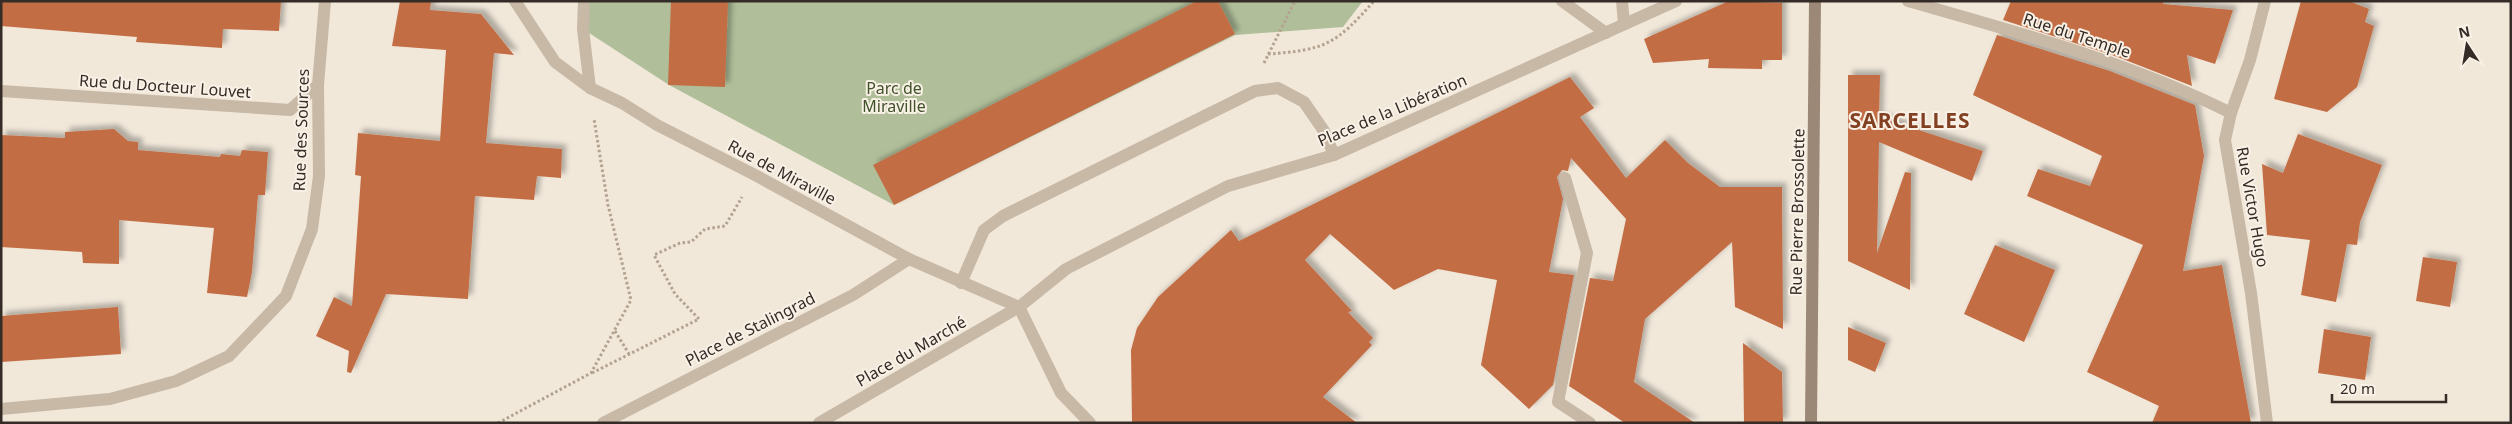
<svg xmlns="http://www.w3.org/2000/svg" width="2512" height="424" font-family="'Noto Sans',sans-serif">
	<style>
		.green { fill: #b0bf9a }
		.building { fill: #c36d45; filter: url(#shadow) }
		.lines { fill: none; stroke-linecap: round; stroke-linejoin: round }
		.path { stroke: #b4a290; stroke-width: 3; stroke-dasharray: 2.5 2.5; stroke-linecap: butt }
		.service { stroke: #c8b8a6; stroke-width: 12 }
		.pedestrian { stroke: #c8b8a6; stroke-width: 12 }
		.minor { stroke: #c8b8a6; stroke-width: 12 }
		.secondary { stroke: #9c8877; stroke-width: 12 }
		.labels { text-anchor: middle; stroke-width: 4; stroke-linejoin: round; paint-order: stroke }
		.street-label { font-size: 16px; fill: #352c27; stroke: #f9f1e6 }
		.park-label { font-size: 16px; fill: #41522b; stroke: #f9f1e6 }
		.district-label { font-size: 21px; font-weight: bold; letter-spacing: 1px; fill: #824022; stroke: #f9f1e6 }
	</style>
	<defs>
		<filter id="shadow"><feDropShadow dx="4.5" dy="-4.5" stdDeviation="2.5" flood-color="#0004"/></filter>
	</defs>
	<rect width="100%" height="100%" fill="#f1e8da"/>
	<path class="green" d="M584 1H1363L1343 27 1235 35 894 205 669 85 583 29Z"/>
	<g class="building">
		<path d="M1 1H281L279 31 223 29 222 48 136 42 137 37 1 26Z"/>
		<path d="M400 1H431L430 10 481 14 514 55 494 53 486 143 562 149 561 178 537 176 534 200 475 196 468 299 386 294 351 373 347 372 349 351 316 336 334 297 352 306 361 176 355 175 358 133 440 141 446 50 392 46Z"/>
		<path d="M671 1H728L725 87 668 85Z"/>
		<path d="M1197 1H1218L1235 34 894 205 873 165Z"/>
		<path d="M1729 1 1782 3V60H1762V69L1708 68 1709 59 1653 63 1644 39Z"/>
		<path d="M2011 1H2164L2163 4 2233 10 2215 64 2187 55 2192 86 2115 56 2003 20Z"/>
		<path d="M2301 1H2349L2369 9 2365 22 2374 26 2357 87 2327 112 2274 99Z"/>
		<path d="M1997 35 2110 71 2195 105 2204 156 2183 271 2222 265 2251 423H2152L2159 406 2087 372 2143 245 2027 196 2038 169 2090 186 2102 156 1973 95Z"/>
		<path d="M1848 75H1880L1879 117 1983 151 1972 181 1879 142 1877 253 1905 172 1911 173 1910 290 1848 261Z"/>
		<path d="M1570 77 1594 108 1580 117 1626 178 1665 140 1688 163 1720 187H1782L1783 329 1735 307 1732 242 1645 319 1634 382 1695 423H1625L1569 386 1590 278 1613 281 1626 219 1571 158 1568 171 1562 170 1557 177 1563 199 1549 272 1574 275 1553 385 1529 409 1481 365 1497 280 1438 269 1394 290 1330 234 1305 260 1352 311 1348 312 1373 338 1369 342 1372 345 1323 397 1357 423H1132L1131 350 1137 328 1158 297 1231 230 1239 241Z"/>
		<path d="M114 129 128 141 138 142V150L220 157 221 154 240 156 242 150 268 152 265 195H258L252 272 247 297 207 293 214 228 119 220V264L83 263 82 252 1 247V135L65 138V132Z"/>
		<path d="M2298 134 2382 165 2360 222 2357 245 2347 244 2336 302 2301 295 2310 240 2267 235 2262 164 2283 173Z"/>
		<path d="M1995 245 2055 270 2024 342 1964 314Z"/>
		<path d="M2423 257 2457 262 2450 307 2416 301Z"/>
		<path d="M118 307 121 354 1 362V316Z"/>
		<path d="M1848 327 1886 343 1875 372 1848 360Z"/>
		<path d="M2324 329 2371 337 2365 380 2318 373Z"/>
		<path d="M1743 343 1782 372 1783 423H1744Z"/>
	</g>
	<g class="lines">
		<g class="path">
			<path d="M1268 54C1326 50 1336 44 1374 1"/>
			<path d="M1264 63 1295 1"/>
			<path d="M615 331 629 354"/>
			<path d="M592 373 699 319 675 294 654 255 680 243 691 242 705 229 725 226 742 197"/>
			<path d="M498 423 591 373 631 300 608 205 594 119"/>
		</g>
		<g class="service">
			<path d="M1562 1 1606 33"/>
			<path d="M1565 178 1587 253 1558 402 1590 423"/>
			<path d="M961 283 984 230 1003 216 1255 91 1278 88 1304 102 1324 131 1334 155"/>
		</g>
		<path class="pedestrian" d="M819 423 1019 307"/>
		<g class="minor">
			<path d="M515 1 555 62 590 88 622 103 657 125 755 175 909 259 1019 307"/>
			<path d="M584 1 583 29 590 88"/>
			<path d="M1622 1 1624 24"/>
			<path d="M1908 1C2017 32 2129 62 2231 113"/>
			<path d="M2265 1 2250 60 2231 113 2225 140 2251 293 2267 423"/>
			<path d="M1 91 290 110 318 85"/>
			<path d="M1019 307 1066 269 1228 186 1334 155 1676 1"/>
			<path d="M1019 307 1061 393 1090 423"/>
			<path d="M1 409 110 399 176 381 229 356 286 296 312 229 319 176 318 85 325 1"/>
			<path d="M603 423 853 295 909 259"/>
		</g>
		<path class="secondary" d="M1811 423 1815 1"/>
	</g>
	<g class="labels">
		<g class="street-label">
			<text transform="translate(2077 35) rotate(18)" y="6">Rue du Temple</text>
			<text transform="translate(165 86) rotate(4)" y="6">Rue du Docteur Louvet</text>
			<text transform="translate(1392 110) rotate(-23)" y="6">Place de la Libération</text>
			<text transform="translate(301 130) rotate(-88)" y="6">Rue des Sources</text>
			<text transform="translate(782 172) rotate(28)" y="6">Rue de Miraville</text>
			<text transform="translate(2253 207) rotate(80)" y="6">Rue Victor Hugo</text>
			<text transform="translate(1797 212) rotate(-89)" y="6">Rue Pierre Brossolette</text>
			<text transform="translate(750 329) rotate(-27)" y="6">Place de Stalingrad</text>
			<text transform="translate(911 351) rotate(-30)" y="6">Place du Marché</text>
		</g>
		<g class="park-label">
			<text x="894" y="94">Parc de<tspan x="894" dy="18">Miraville</tspan></text>
		</g>
		<g class="district-label">
			<text x="1910" y="128">SARCELLES</text>
		</g>
	</g>
	<rect width="2512" height="424" fill="none" stroke="#352c27" stroke-width="5"/>
	<g transform="translate(2467 45) rotate(348)" stroke="#f9f1e6" stroke-width="4" paint-order="stroke">
	<path d="M0-4L9 19L0 12L-9 19Z" fill="#352c27"/>
	<text y="-8" font-size="14" font-weight="bold" text-anchor="middle" fill="#352c27">N</text>
	</g>
	<path d="M2332 394v8h114v-8" fill="none" stroke="#352c27" stroke-width="2.5"/>
	<text x="2340" y="394" font-size="15" fill="#352c27" stroke="#f9f1e6" stroke-width="4" paint-order="stroke">20 m</text>
</svg>
